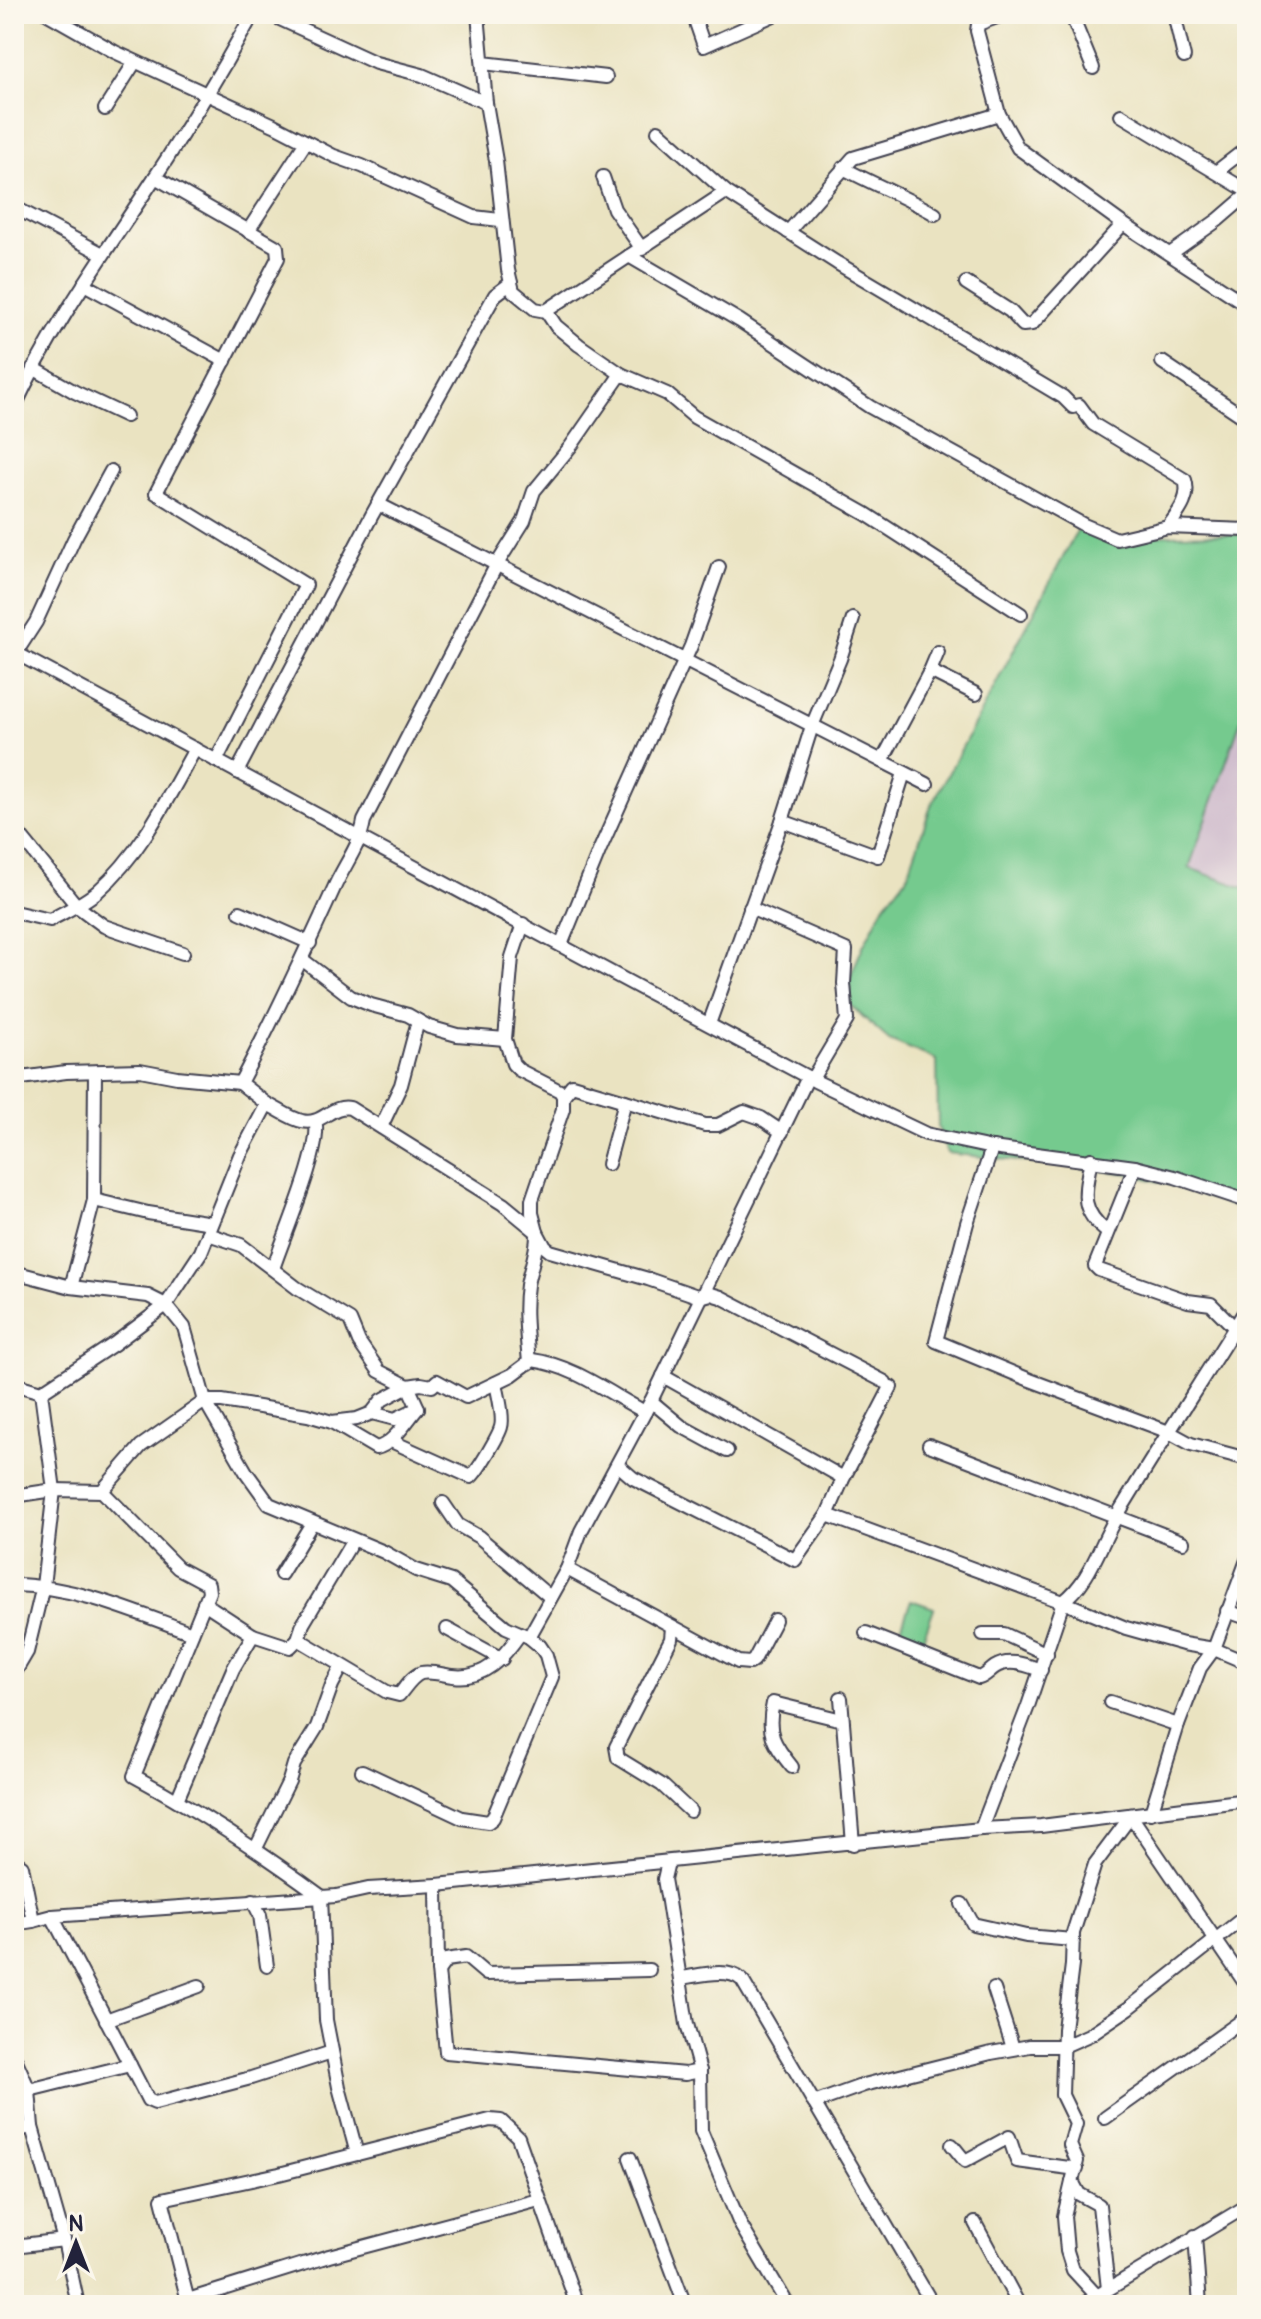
<svg xmlns="http://www.w3.org/2000/svg" width="1261" height="2319" font-family="Pangolin,sans-serif">
	<style>
		.industrial { fill: #d0bdcd }
		.grass { fill: #74ca8e; stroke: #4b7664; stroke-width: 2 }
		.lines { fill: none; stroke-linecap: round; stroke-linejoin: round }
		.minor-casing { stroke: #403f4f; stroke-width: 16 }
		.minor { stroke: #fff; stroke-width: 12 }
	</style>
	<rect width="100%" height="100%" fill="#fbf7ec"/>
	<filter id="ink" filterUnits="userSpaceOnUse"><feTurbulence type="fractalNoise" baseFrequency=".0125" numOctaves="2"/><feDisplacementMap in="SourceGraphic" scale="16" xChannelSelector="R" yChannelSelector="G"/><feConvolveMatrix kernelMatrix="1 2 1 2 8 2 1 2 1" color-interpolation-filters="sRGB"/></filter>
	<filter id="wash" filterUnits="userSpaceOnUse"><feTurbulence type="fractalNoise" baseFrequency=".006" numOctaves="4" result="noise"/><feDisplacementMap in="SourceGraphic" scale="32" xChannelSelector="R" yChannelSelector="G"/><feGaussianBlur stdDeviation="1.8" result="paint"/><feColorMatrix in="noise" values="0 0 0 0 0 0 0 0 0 0 0 0 0 0 0 0 0 1.4 0 .05"/><feComposite in="paint" operator="in"/></filter>
	<g filter="url(#wash)">
		<rect width="100%" height="100%" fill="#eae3c1"/>
		<path class="industrial" d="M1242 716 1247 718V889L1189 868Z"/>
		<g class="grass">
			<path d="M1078 529 1123 547 1155 535 1247 534V718L1242 717 1189 868 1247 889V1211L1176 1186 1125 1173 947 1153 938 1127 937 1060 889 1040 850 1005V977L863 946 885 904 907 877 931 806Z"/>
			<path d="M911 1600 934 1608 922 1642 899 1634Z"/>
		</g>
	</g>
	<g filter="url(#ink)">
		<g class="lines">
			<defs>
				<g id="minor">
					<path d="M48 14 115 52 274 125 334 156 362 166 474 217 500 220"/>
					<path d="M269 14 376 63 422 75 486 103"/>
					<path d="M478 14 486 103 496 161 508 270 513 291 535 309 546 311 726 192"/>
					<path d="M693 14 704 46 776 14"/>
					<path d="M1005 14 978 24 977 31 999 114 1018 148 1123 224 1247 305"/>
					<path d="M1071 14 1093 68"/>
					<path d="M1174 14 1184 57"/>
					<path d="M483 63 606 77"/>
					<path d="M105 109 135 62"/>
					<path d="M1121 115 1247 191"/>
					<path d="M658 131 726 192 837 263 1063 397 1073 407 1079 405 1093 424 1185 480C1191 498 1178 513 1168 527"/>
					<path d="M843 168C873 184 905 197 935 214"/>
					<path d="M1216 172 1247 148"/>
					<path d="M155 177 277 247 278 258 156 493 306 585 216 761"/>
					<path d="M603 177 614 209 642 249"/>
					<path d="M14 207 103 254"/>
					<path d="M248 231 306 142"/>
					<path d="M788 232 853 158 999 114"/>
					<path d="M1170 254 1218 220 1247 195"/>
					<path d="M629 256 740 321 870 407 1084 525 1117 539 1168 527 1247 530"/>
					<path d="M966 283 1010 311 1023 325 1032 324 1123 224"/>
					<path d="M84 284 225 361"/>
					<path d="M546 311 556 326 579 345 621 374 667 394 694 417 866 514 1021 614"/>
					<path d="M1162 362 1247 419"/>
					<path d="M33 368 75 392 126 416"/>
					<path d="M14 408C48 335 93 270 138 203 179 142 217 79 253 14"/>
					<path d="M378 504 927 784"/>
					<path d="M497 564 524 521 534 491 571 446 621 374"/>
					<path d="M14 652 640 988 815 1081 926 1134 992 1148 1135 1167 1175 1177 1247 1201"/>
					<path d="M14 656 36 622 74 539 111 471"/>
					<path d="M930 671 938 652"/>
					<path d="M882 761 930 671 976 694"/>
					<path d="M237 772 372 515 495 295 511 283"/>
					<path d="M782 821 878 856 904 773"/>
					<path d="M14 828 77 906 104 926 183 953"/>
					<path d="M750 908 846 950 844 983 847 1020 812 1079"/>
					<path d="M14 912 50 920C66 911 84 903 98 891 142 852 167 799 195 749"/>
					<path d="M240 912 310 943"/>
					<path d="M523 924 512 957 505 1039 513 1064 519 1070 560 1091 563 1096"/>
					<path d="M561 945 600 849 691 646 719 567"/>
					<path d="M303 960 351 997 371 1005 408 1015 429 1027 457 1035 505 1039"/>
					<path d="M709 1024 782 821 812 726 840 659 853 619"/>
					<path d="M14 1079 66 1072 140 1070 177 1077 240 1083"/>
					<path d="M267 1104C278 1109 291 1119 302 1121 322 1126 331 1104 350 1108L503 1204 537 1232"/>
					<path d="M381 1127 401 1085 418 1021"/>
					<path d="M782 1132 761 1118 744 1112 718 1125H705L572 1085 563 1096V1109L532 1200V1213L537 1232 545 1247 550 1251 648 1279 700 1297 711 1294 721 1297 885 1382"/>
					<path d="M992 1148 967 1223 936 1341 1030 1380 1169 1432 1191 1444 1247 1459"/>
					<path d="M1091 1159C1085 1192 1078 1209 1107 1232"/>
					<path d="M608 1164 625 1101"/>
					<path d="M1135 1167 1095 1266 1099 1270 1188 1301 1211 1304 1235 1328"/>
					<path d="M94 1200 148 1213 212 1223"/>
					<path d="M208 1234 241 1245 297 1288 350 1320 359 1342 379 1371 408 1386 418 1408"/>
					<path d="M273 1269C282 1240 324 1145 315 1121"/>
					<path d="M14 1272 71 1287 148 1296 166 1305 184 1327 205 1401 246 1472 269 1504 384 1552 416 1570 451 1581 506 1627 529 1637 540 1646 546 1655 552 1677 493 1818 488 1822 462 1818 362 1771"/>
					<path d="M71 1287 94 1200 95 1072"/>
					<path d="M529 1363C527 1337 523 1311 527 1285 530 1268 537 1253 537 1235"/>
					<path d="M14 1384 41 1392"/>
					<path d="M651 1401 681 1426 727 1451"/>
					<path d="M372 1413 395 1419 412 1411"/>
					<path d="M332 1422 357 1419 372 1413 382 1400 408 1386 421 1384 432 1386 437 1381 466 1397 512 1375 532 1360C572 1365 609 1393 645 1412"/>
					<path d="M391 1441 471 1477C478 1471 499 1435 501 1427 504 1417 498 1394 496 1383"/>
					<path d="M929 1445 1183 1542"/>
					<path d="M618 1465 633 1478 795 1560 827 1515 842 1481 840 1476 663 1376"/>
					<path d="M842 1481 891 1387"/>
					<path d="M102 1491 141 1446 205 1401H222L308 1415 332 1422 376 1448C393 1445 407 1420 418 1408"/>
					<path d="M14 1496 54 1490 102 1491 178 1568 208 1584 209 1592 134 1776C199 1811 261 1852 321 1896L326 2020 339 2087 357 2154"/>
					<path d="M443 1503 458 1525 479 1537 550 1597"/>
					<path d="M827 1515 1063 1602 1126 1628 1183 1644 1214 1649 1247 1663"/>
					<path d="M567 1569 738 1662 750 1663 754 1660 775 1620"/>
					<path d="M281 1574 312 1523"/>
					<path d="M14 1585C75 1586 135 1612 192 1633"/>
					<path d="M204 1603 253 1635 290 1647 298 1639 303 1624 353 1540"/>
					<path d="M1227 1611 1247 1618"/>
					<path d="M672 1627 671 1639 616 1747 618 1758 662 1785 690 1811"/>
					<path d="M447 1629 502 1659"/>
					<path d="M866 1633 979 1678C986 1676 989 1671 995 1667 1009 1658 1026 1665 1041 1670"/>
					<path d="M983 1634H1004L1047 1654"/>
					<path d="M529 1637 567 1569 581 1531 651 1401 808 1077"/>
					<path d="M298 1639 387 1692 399 1695C405 1688 412 1676 421 1673 431 1671 444 1675 453 1676 484 1680 503 1658 519 1635"/>
					<path d="M14 1674 27 1652 43 1586 54 1490 41 1392 114 1344 166 1305 201 1252 240 1155 267 1104 240 1083C274 1019 304 954 334 888 344 865 360 846 364 821L497 564"/>
					<path d="M841 1698 853 1844"/>
					<path d="M1110 1702 1178 1725"/>
					<path d="M792 1767C774 1745 766 1733 773 1703L842 1720"/>
					<path d="M177 1800 233 1669 253 1635"/>
					<path d="M1151 1813 1178 1725 1200 1668 1214 1649 1247 1560"/>
					<path d="M981 1829 1028 1706 1063 1602C1091 1581 1100 1543 1118 1514 1159 1446 1203 1379 1245 1311L1247 1304"/>
					<path d="M256 1848 289 1781 294 1764 317 1727 332 1685 342 1666"/>
					<path d="M14 1861 22 1866 33 1921 14 1924"/>
					<path d="M668 1862 664 1879 668 1902 687 2024 700 2071 701 2131 740 2224 788 2305"/>
					<path d="M437 1885 438 1971 446 2052 685 2074 700 2071"/>
					<path d="M253 1901 260 1915 267 1966"/>
					<path d="M962 1904 973 1924 1026 1936 1073 1940"/>
					<path d="M52 1916 130 2065"/>
					<path d="M33 1921 52 1916 336 1896 368 1889 437 1885 981 1829 1041 1826 1247 1800"/>
					<path d="M438 1971 446 1960 466 1957 486 1974 649 1970"/>
					<path d="M680 1978C698 1976 728 1967 742 1980L933 2305"/>
					<path d="M994 1989 1013 2048"/>
					<path d="M106 2020 199 1986"/>
					<path d="M14 2056 29 2090 32 2127 64 2240 78 2305"/>
					<path d="M29 2090 130 2065 148 2100 155 2103 251 2078 332 2052"/>
					<path d="M814 2103 864 2085 991 2053 1030 2046H1064L1089 2035 1129 2008 1247 1915"/>
					<path d="M1105 2118 1247 2017"/>
					<path d="M14 2131 32 2127"/>
					<path d="M952 2145 965 2161 1009 2137 1017 2161 1077 2169"/>
					<path d="M630 2158 685 2305"/>
					<path d="M1072 2181 1079 2194 1099 2205 1108 2289"/>
					<path d="M975 2223 1019 2305"/>
					<path d="M1195 2236 1200 2305"/>
					<path d="M14 2246 64 2240"/>
					<path d="M1097 2296 1073 2270 1067 2251 1064 2216 1077 2161 1070 2145 1076 2124 1062 2095 1064 2029 1072 1965 1073 1933 1095 1864 1131 1816 1247 1986"/>
					<path d="M188 2300 329 2256 539 2200"/>
					<path d="M189 2305 162 2199 279 2174 490 2120 501 2121 518 2137 577 2305"/>
					<path d="M1082 2305 1247 2206"/>
				</g>
			</defs>
			<use href="#minor" class="minor-casing"/>
			<use href="#minor" class="minor"/>
		</g>
	</g>
	<rect width="1261" height="2319" fill="none" stroke="#fbf7ec" stroke-width="48"/>
	<g transform="translate(76 2243)" stroke="#fbf7ec" stroke-width="6" paint-order="stroke">
	<path d="M0-6L14 30L0 20L-14 30Z" fill="#22223b"/>
	<text y="-12" font-size="22" font-weight="bold" text-anchor="middle" fill="#22223b">N</text>
	</g>
</svg>
